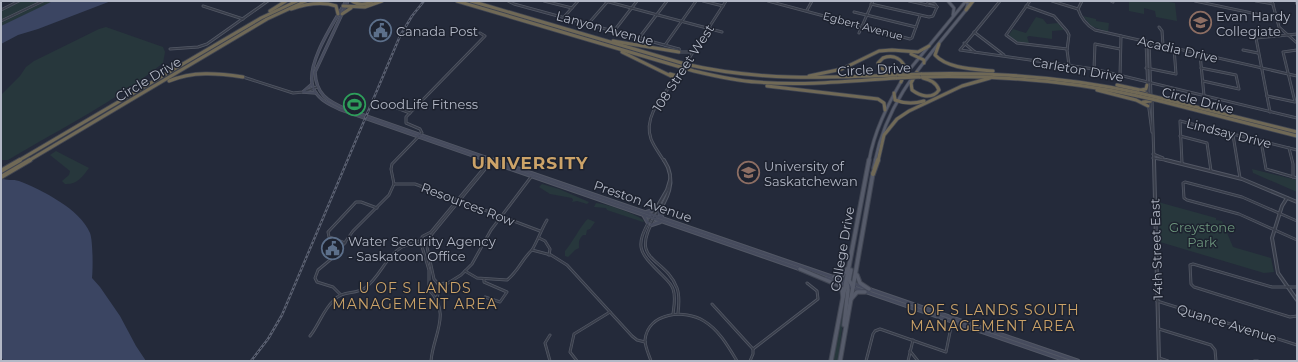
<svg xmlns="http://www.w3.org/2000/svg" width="1298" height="362" font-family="Montserrat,sans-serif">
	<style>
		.green { fill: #27373c }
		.water { fill: #3b4562 }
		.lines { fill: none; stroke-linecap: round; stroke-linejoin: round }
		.minor-casing { stroke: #535865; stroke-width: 3 }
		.tertiary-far1-casing { stroke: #535865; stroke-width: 3 }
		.tertiary-casing { stroke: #535865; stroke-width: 4 }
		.secondary-far1-casing { stroke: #535865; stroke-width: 3.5 }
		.secondary-casing { stroke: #535865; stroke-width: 4.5 }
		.primary-far1-casing { stroke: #414653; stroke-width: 4 }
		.primary-casing { stroke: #414653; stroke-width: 5.5 }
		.motorway-far1-casing { stroke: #404552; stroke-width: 4.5 }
		.motorway-casing { stroke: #404552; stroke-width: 6 }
		.minor { stroke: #383d4a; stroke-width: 1.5 }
		.tertiary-far1 { stroke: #383d4a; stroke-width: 1.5 }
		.tertiary { stroke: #383d4a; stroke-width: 2 }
		.secondary-far1 { stroke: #464b5d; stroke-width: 2 }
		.secondary { stroke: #464b5d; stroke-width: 2.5 }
		.primary-far1 { stroke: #565b6a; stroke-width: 2.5 }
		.primary { stroke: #565b6a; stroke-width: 3.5 }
		.motorway-far1 { stroke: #706956; stroke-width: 3 }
		.motorway { stroke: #706956; stroke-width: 4 }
		.rail-casing { stroke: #5a6071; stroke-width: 2.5 }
		.rail { stroke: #1d222f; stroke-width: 1; stroke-dasharray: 2.5; stroke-linecap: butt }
		.tertiary-bridge-casing { stroke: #535865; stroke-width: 3; stroke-linecap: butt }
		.motorway-bridge-casing { stroke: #404552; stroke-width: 4.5; stroke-linecap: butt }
		.tertiary-bridge { stroke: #383d4a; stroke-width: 1.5 }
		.motorway-bridge { stroke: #706956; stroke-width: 3 }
		.labels { text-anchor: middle; stroke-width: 3; stroke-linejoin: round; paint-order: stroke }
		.far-street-label { font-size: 11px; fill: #b3b8c6; stroke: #1d222f }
		.poi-label { font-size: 13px; fill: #b3b8c6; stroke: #1d222f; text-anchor: start }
		.street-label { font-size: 13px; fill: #b3b8c6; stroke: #1d222f }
		.park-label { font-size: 13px; fill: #6c957c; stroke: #1d222f }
		.neighbourhood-label { font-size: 14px; letter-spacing: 1px; fill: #cca368; stroke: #1d222f }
		.district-label { font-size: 17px; font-weight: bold; letter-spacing: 1px; fill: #cca368; stroke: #1d222f }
	</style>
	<rect width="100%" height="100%" fill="#242a3a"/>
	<g class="green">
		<path d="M22 1H41L1 20V11Z"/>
		<path d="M46 1H54L1 27V22Z"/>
		<path d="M1129 1H1164L1175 3 1177 21 1156 17 1155 11 1144 8V14L1129 11Z"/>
		<path d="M1083 16 1096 19V21L1109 23 1108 32 1091 26Z"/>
		<path d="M1036 17 1043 19 1047 24 1058 23 1064 30 1052 31V39L1029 36 1027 37 1029 43 1018 42 1009 35 1013 29 1026 33Z"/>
		<path d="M106 27 163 47 165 52 163 63C116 101 60 129 8 160H2L1 95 20 76 26 67 34 61 99 29Z"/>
		<path d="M56 151 89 168C83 176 77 185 65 184L62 181 69 175 70 171 50 155Z"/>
		<path d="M1252 169 1297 180V192L1253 173Z"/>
		<path d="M542 184 559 189 589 202 587 204 577 201 572 202 573 200 572 198 550 194 539 187Z"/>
		<path d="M1158 202 1216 218V220L1222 221 1233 247 1271 258 1274 272 1264 273 1160 242Z"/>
		<path d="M596 203C604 203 640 215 644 221L643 222 607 210 606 208 594 207Z"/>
		<path d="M588 219 595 222 590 229 587 230 586 235H583C578 240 579 243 579 248L575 250 568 257 565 256V251C571 245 583 222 588 219Z"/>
		<path d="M847 290 838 361H833L846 294Z"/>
	</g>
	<g class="water">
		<path d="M53 1H111L38 29 18 35 1 44V26Z"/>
		<path d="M1 178C7 181 13 179 19 181 42 190 80 209 90 233 93 241 93 269 92 278L100 287 120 316 136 346 146 361H4L1 357Z"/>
	</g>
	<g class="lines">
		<defs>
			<g id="minor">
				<path d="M508 1 514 4 679 49"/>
				<path d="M544 1 572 8"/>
				<path d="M605 1 722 32"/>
				<path d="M703 1 723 6"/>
				<path d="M768 1 910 39 912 38 920 16"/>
				<path d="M909 1 937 7"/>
				<path d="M1000 1 960 50 1094 69 1297 118"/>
				<path d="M1030 1 1006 35 1017 43 1067 49"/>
				<path d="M1052 1 1078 9"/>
				<path d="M1111 1 1113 2"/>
				<path d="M1195 1 1276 18"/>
				<path d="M1256 1 1273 4"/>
				<path d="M1272 1 1279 27 1297 43"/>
				<path d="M1296 1 1297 4"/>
				<path d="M871 4 929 17 933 16 937 7"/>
				<path d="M926 5 929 2 935 4 937 7"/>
				<path d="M203 6 243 19"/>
				<path d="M1026 6 1054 16 1067 31 1069 35 1067 50 1069 65"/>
				<path d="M1 10 19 1"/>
				<path d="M807 10 812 1"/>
				<path d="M854 12 916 27"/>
				<path d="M564 17 578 1"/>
				<path d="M588 24 608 1"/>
				<path d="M1159 27 1162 31 1163 45"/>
				<path d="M614 31 637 1"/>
				<path d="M974 32 1004 55"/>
				<path d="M859 33 873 1"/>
				<path d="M639 38 667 1"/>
				<path d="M964 43 975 52"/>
				<path d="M665 45 696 1"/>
				<path d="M170 49 198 47 207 44 268 1"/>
				<path d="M1243 50 1258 53"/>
				<path d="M1200 54 1204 96"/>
				<path d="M1146 68 1176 74 1174 48"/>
				<path d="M1201 68 1236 75 1239 89 1203 81"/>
				<path d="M1094 69 1095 44 1120 49"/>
				<path d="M1120 76 1121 36"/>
				<path d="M243 77 293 93 303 92 317 87"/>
				<path d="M1267 96 1295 102 1283 52 1297 50"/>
				<path d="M397 108 410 113"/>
				<path d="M1270 112 1256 38 1297 34"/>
				<path d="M1233 135 1240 178"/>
				<path d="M1180 136 1207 143 1211 171"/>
				<path d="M1261 141 1266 169 1297 178"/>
				<path d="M1289 148 1293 164V177"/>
				<path d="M1182 163 1180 121 1297 150"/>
				<path d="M394 184H415L540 231"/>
				<path d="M651 218C634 247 639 252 661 274 666 279 671 283 673 289 676 297 674 306 673 314"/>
				<path d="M654 219C629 263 665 256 677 288 680 296 679 305 678 313"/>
				<path d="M1297 221 1242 197 1185 182 1183 183 1184 198 1187 200 1239 214 1297 240"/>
				<path d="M539 238 545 241 550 249 549 255"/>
				<path d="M345 243 329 237 328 232 356 202H361L377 208"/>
				<path d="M532 250C538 240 541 230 547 220"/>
				<path d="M465 271 477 278 507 280C518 272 522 259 532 250L551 255 567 265 632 336 637 340 645 342"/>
				<path d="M484 279V282L507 292 500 302 485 297"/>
				<path d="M438 284 446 283"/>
				<path d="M1297 287H1272L1193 264 1190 265 1191 284 1194 287 1290 317 1297 316"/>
				<path d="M440 288 461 275 472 264 491 230 531 177"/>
				<path d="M340 294 333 287 317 282 315 278 318 270 336 255 353 231 389 195 394 184 391 169 392 164 422 133 420 129 406 123V117L485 36 480 33"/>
				<path d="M437 298 440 286 434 279 427 247 432 234 491 162"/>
				<path d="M1157 301 1297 345"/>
				<path d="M712 304 753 349V354L750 361"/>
				<path d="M1159 329 1211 345 1215 350 1216 361"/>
				<path d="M550 335 545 343 550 361"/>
				<path d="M310 336C319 325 323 310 334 300 343 290 355 295 365 288 380 277 386 256 402 247 408 244 414 243 420 241"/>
				<path d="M753 349 818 299 817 291 807 283"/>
				<path d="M910 351 918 361"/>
				<path d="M1159 358 1168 361"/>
				<path d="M431 361C433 335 452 313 429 290V270L420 240 423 236 431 232 489 162"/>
				<path d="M577 361 570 352 574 334 610 312"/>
				<path d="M651 361C649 355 645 347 645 340 648 312 685 309 704 321 719 330 728 346 737 361"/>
				<path d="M866 361 873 334 875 331 880 329 946 352 952 322"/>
				<path d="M908 361 913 340"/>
				<path d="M1254 361H1258"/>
			</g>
			<g id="tertiary-far1">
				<path d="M1082 1 1078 9C1081 18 1086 25 1095 30L1297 76"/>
				<path d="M1 21 43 1"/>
				<path d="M1146 41 1148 94"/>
				<path d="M1149 42 1151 97"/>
				<path d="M679 49V52H692"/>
				<path d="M688 60 726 1"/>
				<path d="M1148 101 1152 132"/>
				<path d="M1152 101 1154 161"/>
				<path d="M1153 154 1163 158"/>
				<path d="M1153 158 1171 161"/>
				<path d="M664 161C660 154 654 147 651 139 642 114 668 91 680 72"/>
			</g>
			<g id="tertiary">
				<path d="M1154 160 1159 361"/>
				<path d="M1166 160 1242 179 1297 202"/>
				<path d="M1287 198 1282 206 1272 238 1278 273 1297 300"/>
				<path d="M652 216 667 190 670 180"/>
				<path d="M654 219C667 200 678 181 664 160"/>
			</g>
			<g id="secondary-far1">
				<path d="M346 1C335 21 305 64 313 87 317 99 329 104 339 109L488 161"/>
				<path d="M348 1 315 72C316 94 327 101 346 109L496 161"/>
				<path d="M304 91 312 84"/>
				<path d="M303 92 316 93"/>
			</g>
			<g id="secondary">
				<path d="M485 160 800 269"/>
				<path d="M493 160 847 282"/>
				<path d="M660 209 659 213 662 217"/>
				<path d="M647 212 657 209"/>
				<path d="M644 216 648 223"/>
				<path d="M651 225 660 222"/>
				<path d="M826 278 1067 361"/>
				<path d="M854 284 1078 361"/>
			</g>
			<g id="primary-far1">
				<path d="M948 1 954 8 953 15"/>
				<path d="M905 75 966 1"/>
				<path d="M869 161C874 132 887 106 902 80"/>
				<path d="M875 161C888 97 927 59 966 10L968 4 966 1"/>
			</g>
			<g id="primary">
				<path d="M874 168 876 160"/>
				<path d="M800 269 838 285 842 289 843 297"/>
				<path d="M851 270 849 280 853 287"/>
				<path d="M857 275 860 283 869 289"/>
				<path d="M834 277 842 276 848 268"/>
				<path d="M851 299 857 292H865"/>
				<path d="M844 325 848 290 847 283"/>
				<path d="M831 361 869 160"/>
				<path d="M840 361 873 173"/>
			</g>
			<g id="motorway-far1">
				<path d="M352 1C359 6 366 5 373 1"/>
				<path d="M457 1 694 71C715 76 736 81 757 82 804 86 850 81 897 78"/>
				<path d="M471 1 685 64C757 81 826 78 899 75"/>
				<path d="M966 1H970"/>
				<path d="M343 6 365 7 382 1"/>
				<path d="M291 9C306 4 321 1 336 6L338 14"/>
				<path d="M966 10 973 1"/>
				<path d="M270 11 286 1"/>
				<path d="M342 14 351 8"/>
				<path d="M613 41 679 52"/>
				<path d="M939 44 935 55C948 69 975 69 993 71"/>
				<path d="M622 52 673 77 674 81"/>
				<path d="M911 54 924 60V63"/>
				<path d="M917 72 911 83 912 90C920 96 932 100 939 90 936 82 930 80 923 78"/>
				<path d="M670 74 677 76"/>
				<path d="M892 74 881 68 878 63 883 58C894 54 902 59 906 69L901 82"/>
				<path d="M921 74C995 72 1067 77 1139 93"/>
				<path d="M809 76 842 69 879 51 892 50 918 52 929 46"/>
				<path d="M919 77C993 75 1065 80 1138 96"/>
				<path d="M169 81C193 71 217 73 243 77"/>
				<path d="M1117 85 1140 90 1151 96"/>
				<path d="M767 86 878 99 884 103 885 110"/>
				<path d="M1097 90 1136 100 1148 106"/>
				<path d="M1141 90 1146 89 1147 85"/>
				<path d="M894 93 895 100C905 104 914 104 924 101"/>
				<path d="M1160 98 1297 132"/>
				<path d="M1160 101 1297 136"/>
				<path d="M1143 102 1151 101"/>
				<path d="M18 161 261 18 297 1"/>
				<path d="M28 161 267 19 306 1"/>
				<path d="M878 161 884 135 897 119 909 111 962 86 990 78"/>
			</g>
			<g id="motorway">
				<path d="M1 171 20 160"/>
				<path d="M873 174 878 160"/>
				<path d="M1 177 30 160"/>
			</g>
		</defs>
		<use href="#minor" class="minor-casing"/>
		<use href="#tertiary-far1" class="tertiary-far1-casing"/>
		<use href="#tertiary" class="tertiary-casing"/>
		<use href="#secondary-far1" class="secondary-far1-casing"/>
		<use href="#secondary" class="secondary-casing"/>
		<use href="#primary-far1" class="primary-far1-casing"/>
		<use href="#primary" class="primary-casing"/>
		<use href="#motorway-far1" class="motorway-far1-casing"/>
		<use href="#motorway" class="motorway-casing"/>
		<use href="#minor" class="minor"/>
		<use href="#tertiary-far1" class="tertiary-far1"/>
		<use href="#tertiary" class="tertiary"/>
		<use href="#secondary-far1" class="secondary-far1"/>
		<use href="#secondary" class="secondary"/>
		<use href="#primary-far1" class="primary-far1"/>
		<use href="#primary" class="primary"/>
		<use href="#motorway-far1" class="motorway-far1"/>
		<use href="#motorway" class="motorway"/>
		<defs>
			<path id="rail" d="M251 361 268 339 282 315 400 36 412 16 424 1"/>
		</defs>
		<use href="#rail" class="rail-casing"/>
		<use href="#rail" class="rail"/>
		<defs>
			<path id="tertiary-bridge" d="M680 72 688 60"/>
			<g id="motorway-bridge">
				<path d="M899 75 921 74"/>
				<path d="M897 78 919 77"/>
				<path d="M1139 93 1160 98"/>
				<path d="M1138 96 1160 101"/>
			</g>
		</defs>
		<use href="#tertiary-bridge" class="tertiary-bridge-casing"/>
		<use href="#motorway-bridge" class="motorway-bridge-casing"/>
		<use href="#tertiary-bridge" class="tertiary-bridge"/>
		<use href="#motorway-bridge" class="motorway-bridge"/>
	</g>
	<defs>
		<symbol id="school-ring" viewBox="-11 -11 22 22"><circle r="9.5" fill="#1d222f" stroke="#8d6e63" stroke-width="1.5"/><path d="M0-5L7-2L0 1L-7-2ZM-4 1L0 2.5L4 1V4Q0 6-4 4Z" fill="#8d6e63"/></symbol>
		<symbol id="civic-ring" viewBox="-11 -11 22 22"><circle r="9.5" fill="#1d222f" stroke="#5c6f8a" stroke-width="1.5"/><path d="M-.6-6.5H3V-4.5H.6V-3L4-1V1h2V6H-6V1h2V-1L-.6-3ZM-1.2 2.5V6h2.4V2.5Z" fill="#5c6f8a"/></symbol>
		<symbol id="stadium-ring" viewBox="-11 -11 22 22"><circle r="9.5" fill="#1d222f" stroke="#2e9e5b" stroke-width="1.5"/><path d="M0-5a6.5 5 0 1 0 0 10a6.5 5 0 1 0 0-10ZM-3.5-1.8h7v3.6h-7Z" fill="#2e9e5b"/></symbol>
		<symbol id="university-ring" viewBox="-11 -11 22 22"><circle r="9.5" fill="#1d222f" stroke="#8d6e63" stroke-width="1.5"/><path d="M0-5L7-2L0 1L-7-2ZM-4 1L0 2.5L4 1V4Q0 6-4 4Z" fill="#8d6e63"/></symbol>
	</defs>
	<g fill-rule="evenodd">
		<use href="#school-ring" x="1188" y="10" width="25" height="25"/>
		<use href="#civic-ring" x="368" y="18" width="25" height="25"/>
		<use href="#stadium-ring" x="342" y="92" width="25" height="25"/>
		<use href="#university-ring" x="736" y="160" width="25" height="25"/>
		<use href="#civic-ring" x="320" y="236" width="25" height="25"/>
	</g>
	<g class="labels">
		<g class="far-street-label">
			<text transform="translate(863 26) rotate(15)" y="4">Egbert Avenue</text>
		</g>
		<g class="poi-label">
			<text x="1216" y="21">Evan Hardy<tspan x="1216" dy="15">Collegiate</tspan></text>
			<text x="396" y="36">Canada Post</text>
			<text x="370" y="109">GoodLife Fitness</text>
			<text x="764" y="171">University of<tspan x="764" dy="15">Saskatchewan</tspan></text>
			<text x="348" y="246">Water Security Agency<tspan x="348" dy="15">- Saskatoon Office</tspan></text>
		</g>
		<g class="street-label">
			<text transform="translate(605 28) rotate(15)" y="5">Lanyon Avenue</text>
			<text transform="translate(1178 49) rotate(13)" y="5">Acadia Drive</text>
			<text transform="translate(683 68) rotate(-57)" y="5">108 Street West</text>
			<text transform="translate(874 69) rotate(-3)" y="5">Circle Drive</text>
			<text transform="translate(1078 69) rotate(10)" y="5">Carleton Drive</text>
			<text transform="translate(148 79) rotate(-31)" y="5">Circle Drive</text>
			<text transform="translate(1198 100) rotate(14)" y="5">Circle Drive</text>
			<text transform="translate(1229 133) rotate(14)" y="5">Lindsay Drive</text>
			<text transform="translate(643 201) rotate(19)" y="5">Preston Avenue</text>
			<text transform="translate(468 204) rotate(21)" y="5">Resources Row</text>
			<text transform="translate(842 249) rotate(-80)" y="5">College Drive</text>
			<text transform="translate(1156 249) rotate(-92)" y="5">14th Street East</text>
			<text transform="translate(1227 323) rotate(17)" y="5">Quance Avenue</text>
		</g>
		<g class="park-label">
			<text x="1202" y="232">Greystone<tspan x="1202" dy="15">Park</tspan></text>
		</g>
		<g class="neighbourhood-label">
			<text x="415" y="293">U OF S LANDS<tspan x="415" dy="16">MANAGEMENT AREA</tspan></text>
			<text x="993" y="315">U OF S LANDS SOUTH<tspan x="993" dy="16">MANAGEMENT AREA</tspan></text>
		</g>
		<g class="district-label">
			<text x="530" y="169">UNIVERSITY</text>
		</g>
	</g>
	<rect width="1298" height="362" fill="none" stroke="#b3b8c6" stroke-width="4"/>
</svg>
